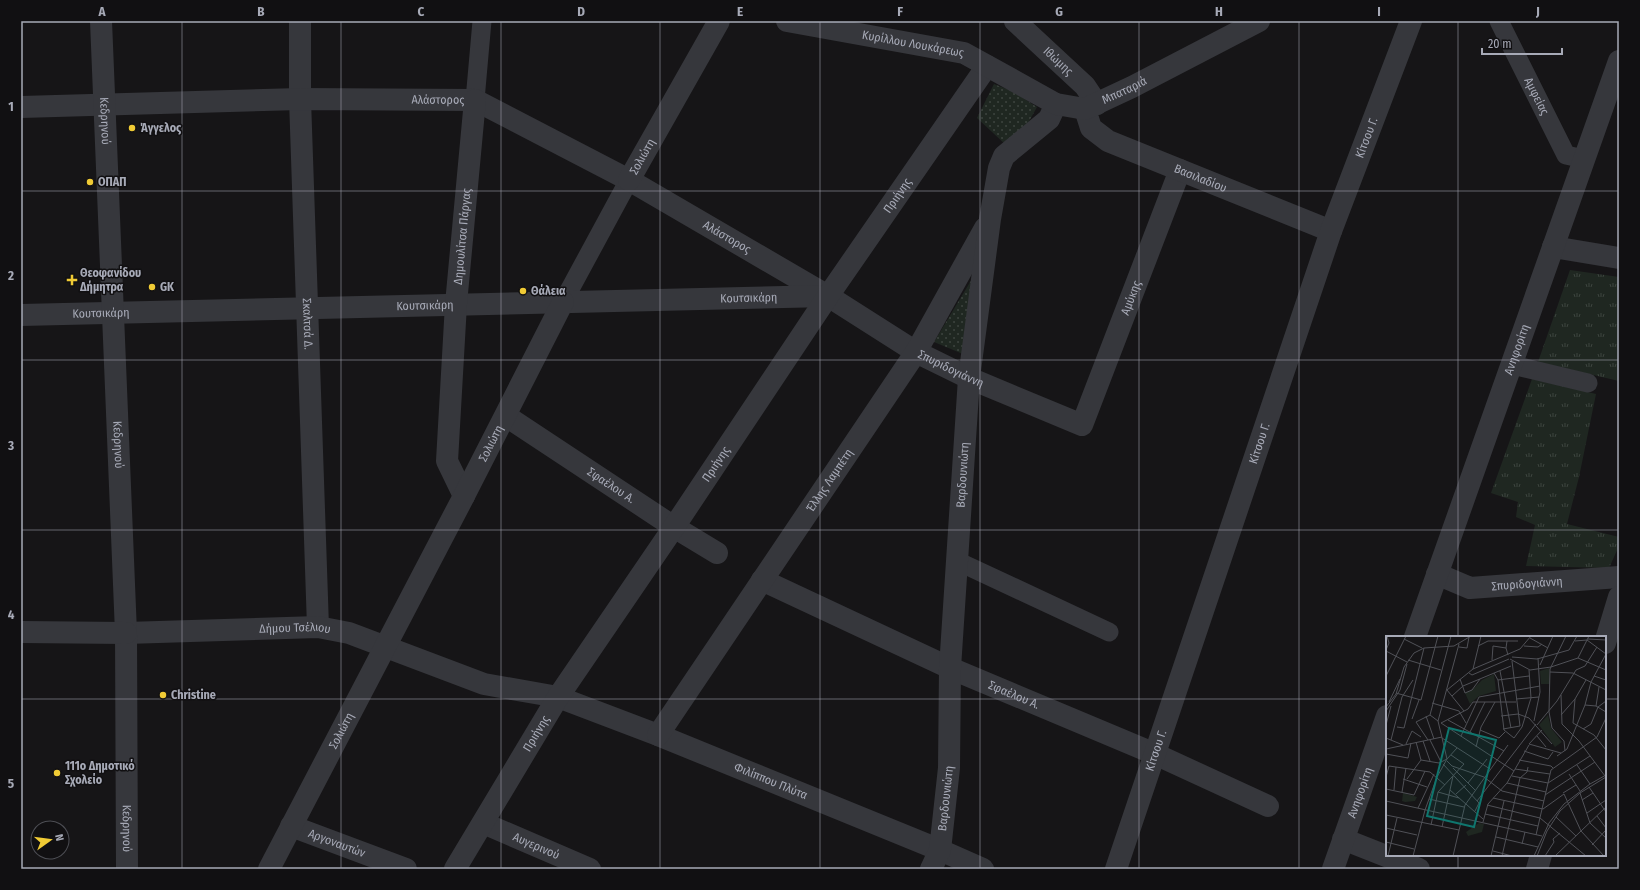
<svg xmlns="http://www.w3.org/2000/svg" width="1640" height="890" font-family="'Fira Sans Condensed',sans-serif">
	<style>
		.grass { fill: url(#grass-tufts) }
		.park { fill: url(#park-dots) }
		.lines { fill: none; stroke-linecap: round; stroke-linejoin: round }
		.pedestrian { stroke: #36373c; stroke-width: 19 }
		.minor { stroke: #36373c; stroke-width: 22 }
		.tertiary { stroke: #36373c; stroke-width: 22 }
		.grid { fill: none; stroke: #a7aab7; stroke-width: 1; stroke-opacity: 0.55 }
		.poi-dot { fill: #f0cb35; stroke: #111012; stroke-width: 1.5 }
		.labels { text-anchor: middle; stroke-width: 3; stroke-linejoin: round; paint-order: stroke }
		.street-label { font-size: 12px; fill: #a7aab7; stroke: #111012 }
		.poi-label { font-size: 12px; font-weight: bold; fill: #a7aab7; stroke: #111012; text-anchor: start }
		.inset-road { fill: none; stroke: #505157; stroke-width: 1 }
		.view { fill: #0f766e; fill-opacity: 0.15; stroke: #0f766e; stroke-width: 2 }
		.inset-edge { fill: none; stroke: #a7aab7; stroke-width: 2 }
		.neatline { fill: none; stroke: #a7aab7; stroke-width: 1.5 }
		.grid-label { font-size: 13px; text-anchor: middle; font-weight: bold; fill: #a7aab7 }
	</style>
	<defs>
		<pattern id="grass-tufts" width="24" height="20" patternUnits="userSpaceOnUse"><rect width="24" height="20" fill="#1f2721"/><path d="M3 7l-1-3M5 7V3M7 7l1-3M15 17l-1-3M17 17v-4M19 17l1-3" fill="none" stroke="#3d443f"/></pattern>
		<pattern id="park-dots" width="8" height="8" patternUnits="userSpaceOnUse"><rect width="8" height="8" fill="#1f2721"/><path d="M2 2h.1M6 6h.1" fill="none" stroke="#3d443f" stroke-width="1.8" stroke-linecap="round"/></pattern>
	</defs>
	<rect width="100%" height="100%" fill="#161517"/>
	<g class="grass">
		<path d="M1570 270 1619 277V381L1538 362Z"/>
		<path d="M1532 379 1596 394 1579 477 1567 524 1619 537V546L1609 568 1526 566 1535 525 1516 517 1518 502 1491 493Z"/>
	</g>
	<g class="park">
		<path d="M994 84 1012 91 1037 107 1027 125 1006 145 977 118Z"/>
		<path d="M975 274 963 354 934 342Z"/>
	</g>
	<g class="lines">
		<g class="pedestrian">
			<path id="s1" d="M1499 21 1566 155 1584 159"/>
			<path d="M475 100 482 21"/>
			<path d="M563 302 629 180"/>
			<path d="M1512 365 1588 383"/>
			<path d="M957 561 1109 632"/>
		</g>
		<g class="minor">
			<path id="s2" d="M300 21V99L318 627"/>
			<path id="s3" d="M1015 21 1085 86 1097 104"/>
			<path id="s4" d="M21 107 300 99 475 100 629 180 828 296 916 352 969 378 1082 425 1180 170"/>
			<path id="s5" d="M1085 109 1091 128 1108 141 1331 231"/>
			<path id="s6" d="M629 180 719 21"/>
			<path d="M1553 247 1619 258"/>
			<path id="s7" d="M21 315 828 296"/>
			<path id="s8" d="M506 416 674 527 717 553"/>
			<path id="s9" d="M464 496 447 461 456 304 475 100"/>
			<path id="s10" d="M1437 574 1470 588 1619 577"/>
			<path id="s11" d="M762 580 950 668 1155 754 1268 806"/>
			<path id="s12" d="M126 633 318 627 349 633 484 684 558 697 658 735 940 850 983 869"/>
			<path id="s13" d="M1415 637 1619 61"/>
			<path d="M1605 643 1619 597"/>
			<path id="s14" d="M658 735 916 352 985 228"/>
			<path id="s15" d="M483 823 590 869"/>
			<path id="s16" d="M291 826 406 869"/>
			<path d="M1343 839 1419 869"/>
			<path id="s17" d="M269 869 464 496 563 302"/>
			<path id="s18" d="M455 869 558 697 674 527 828 296 987 66"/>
			<path id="s19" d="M931 869 940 850 949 768 950 668 969 378 990 219 999 168 1004 156 1049 119 1056 104"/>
			<path id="s20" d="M1116 869 1331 231 1411 21"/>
			<path id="s21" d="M1333 869 1387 716"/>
			<path d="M1537 869 1541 855"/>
		</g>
		<g class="tertiary">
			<path id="s22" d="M101 21 126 633 127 869"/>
			<path id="s23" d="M787 21 964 53 1056 104 1085 109 1132 87 1259 21"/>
			<path d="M21 632 126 633"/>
		</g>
	</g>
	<path class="grid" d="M182 21V869M341 21V869M501 21V869M660 21V869M820 21V869M980 21V869M1139 21V869M1299 21V869M1458 21V637M21 191H1619M21 360H1619M21 530H1619M21 699H1387M1605 699H1619M1458 855V869"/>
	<g class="poi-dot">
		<circle cx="132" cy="128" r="4"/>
		<circle cx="90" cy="182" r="4"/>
		<path d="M70 274h4v4h4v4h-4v4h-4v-4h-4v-4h4z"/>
		<circle cx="152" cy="287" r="4"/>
		<circle cx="523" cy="291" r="4"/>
		<circle cx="163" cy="695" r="4"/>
		<circle cx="57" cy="773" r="4"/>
	</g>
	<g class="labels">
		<g class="street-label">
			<text dy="4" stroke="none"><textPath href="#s23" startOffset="128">Κυρίλλου Λουκάρεως</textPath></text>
			<text dy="4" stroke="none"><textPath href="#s3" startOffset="59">Ιθώμης</textPath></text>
			<text dy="4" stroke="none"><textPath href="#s23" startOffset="358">Μπαταριά</textPath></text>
			<text dy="4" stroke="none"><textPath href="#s1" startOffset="84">Αμφείας</textPath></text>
			<text dy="4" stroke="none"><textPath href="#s4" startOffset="417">Αλάστορος</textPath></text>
			<text dy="4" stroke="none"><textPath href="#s22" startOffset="100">Κεδρηνού</textPath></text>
			<text dy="4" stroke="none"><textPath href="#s20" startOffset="773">Κίτσου Γ.</textPath></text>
			<text dy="4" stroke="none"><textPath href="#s6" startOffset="27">Σολιώτη</textPath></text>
			<text dy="4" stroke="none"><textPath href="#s5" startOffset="141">Βασιλαδίου</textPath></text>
			<text dy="4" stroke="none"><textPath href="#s18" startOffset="806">Πριήνης</textPath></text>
			<text dy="4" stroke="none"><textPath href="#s9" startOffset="264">Δημουλίτσα Πάργας</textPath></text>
			<text dy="4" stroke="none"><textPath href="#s4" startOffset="741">Αλάστορος</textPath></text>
			<text dy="4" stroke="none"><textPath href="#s7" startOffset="728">Κουτσικάρη</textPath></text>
			<text dy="4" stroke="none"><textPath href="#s4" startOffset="1280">Αμύκης</textPath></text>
			<text dy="4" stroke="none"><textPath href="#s7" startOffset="404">Κουτσικάρη</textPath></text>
			<text dy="4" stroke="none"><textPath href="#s7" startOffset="80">Κουτσικάρη</textPath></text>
			<text dy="4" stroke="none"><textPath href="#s2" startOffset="303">Σκαλτσά Δ.</textPath></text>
			<text dy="4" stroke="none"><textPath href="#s13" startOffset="305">Ανηφορίτη</textPath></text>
			<text dy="4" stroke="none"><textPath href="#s4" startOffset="1001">Σπυριδογιάννη</textPath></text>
			<text dy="4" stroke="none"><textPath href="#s20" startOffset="449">Κίτσου Γ.</textPath></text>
			<text dy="4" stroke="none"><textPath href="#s17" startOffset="480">Σολιώτη</textPath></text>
			<text dy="4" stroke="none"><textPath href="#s22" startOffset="424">Κεδρηνού</textPath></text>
			<text dy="4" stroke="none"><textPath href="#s18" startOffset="482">Πριήνης</textPath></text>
			<text dy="4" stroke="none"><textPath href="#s19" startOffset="397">Βαρδουνιώτη</textPath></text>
			<text dy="4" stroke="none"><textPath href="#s14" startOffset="307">Έλλης Λαμπέτη</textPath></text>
			<text dy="4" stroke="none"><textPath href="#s8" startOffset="126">Σφαέλου Α.</textPath></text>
			<text dy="4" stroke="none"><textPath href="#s10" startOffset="93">Σπυριδογιάννη</textPath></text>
			<text dy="4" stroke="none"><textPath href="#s12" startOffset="169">Δήμου Τσέλιου</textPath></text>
			<text dy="4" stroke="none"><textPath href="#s11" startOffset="277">Σφαέλου Α.</textPath></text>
			<text dy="4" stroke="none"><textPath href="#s17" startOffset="156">Σολιώτη</textPath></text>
			<text dy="4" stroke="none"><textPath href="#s18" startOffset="158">Πριήνης</textPath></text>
			<text dy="4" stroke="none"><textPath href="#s20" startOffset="125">Κίτσου Γ.</textPath></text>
			<text dy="4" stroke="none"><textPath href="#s12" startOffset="672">Φιλίππου Πλύτα</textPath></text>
			<text dy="4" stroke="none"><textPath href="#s21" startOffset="81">Ανηφορίτη</textPath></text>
			<text dy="4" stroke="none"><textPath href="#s19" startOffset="73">Βαρδουνιώτη</textPath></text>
			<text dy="4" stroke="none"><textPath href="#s22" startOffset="808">Κεδρηνού</textPath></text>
			<text dy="4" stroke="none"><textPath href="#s16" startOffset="49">Αργοναυτών</textPath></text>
			<text dy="4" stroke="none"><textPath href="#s15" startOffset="58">Αυγερινού</textPath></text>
		</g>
		<g class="poi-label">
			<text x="140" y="132">Άγγελος</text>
			<text x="98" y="186">ΟΠΑΠ</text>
			<text x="80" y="277">Θεοφανίδου<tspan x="80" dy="14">Δήμητρα</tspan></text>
			<text x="160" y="291">GK</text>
			<text x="531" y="295">Θάλεια</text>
			<text x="171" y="699">Christine</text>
			<text x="65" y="770">111ο Δημοτικό<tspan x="65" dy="14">Σχολείο</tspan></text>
		</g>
	</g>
	<g transform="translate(1386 636)">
		<rect width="220" height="220" fill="#161517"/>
		<path d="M162 79 165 92 176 106 169 111 153 89Z" fill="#1f2721"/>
		<path d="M163 32 164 48H155L154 35ZM108 38 110 55 93 60 84 68 79 57 86 54 96 44ZM17 157 31 161 29 165 19 166 16 165ZM93 187 98 188 96 196 82 200 80 196Z" fill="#1f2721"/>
		<path class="inset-road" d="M144 2 162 12M18 3 36 12M202 3 220 4M121 5 120 12 122 19M189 5 201 4 220 18M92 10 102 5H132M138 10 152 11 156 8M73 11 81 12 83 1M0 14 3 7 1 0M0 15 21 26M126 21 151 23 183 14 191 0M192 22 220 34M124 23 144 34 165 31 192 22 203 0M22 24 55 34M106 24 107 10 120 12M126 25 134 90M154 29 167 0M87 33 95 0M114 35 125 92M164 36 187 37 220 54M83 37 86 39 123 23M108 37 112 44 118 94 128 102 136 91 145 62 143 34M0 40 20 0M208 40 220 44M74 43 79 57 86 54 94 43M112 44 143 40M200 44 189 63 187 87 208 99 220 114M61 54 87 33 134 13 145 0M61 54 78 75M10 57 35 64 52 0M175 59 176 88 193 105 219 140M66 60 77 50 125 30M130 63 153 61M3 66 14 43M46 67 73 75 80 87M199 69 210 70 220 76M210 70 213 51M0 71 10 58 18 31 28 17 38 12 68 10 85 0M0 75 14 54 21 28M44 79 65 0M175 79 189 63M40 80 48 103M115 80 132 78 143 82 166 108M26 83 33 64M62 84 118 115M148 85 154 56 152 22M30 86 44 79 52 85M30 86 42 104M55 87 128 135M55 87 82 73 87 66H130M0 89 5 70M151 89 171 65 190 34 199 30 211 11M11 91 18 92 38 12M117 93 134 90M197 93 205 88 212 71 220 65M94 94 113 102 119 96M156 94 143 108 175 117M84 96 99 66M75 100 93 61 154 50M151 100 160 111M0 102 17 109M56 102 104 133M5 104 16 61 27 44M44 104 55 126M37 105 44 125M30 106 35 124M20 108 26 95 35 101M90 111 95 91 109 66M0 113 56 101M138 115 162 123 167 116M179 115 178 105 166 92 163 76 164 33 180 0M0 118 22 122 25 107M171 120 181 113 199 69 205 46 220 18M61 123 71 112M35 124 53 127 61 123M133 124 165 130 167 132M61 125 66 130 98 141 116 155 158 165M57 128 93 167 89 175M191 129 204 148M67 132 89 154M129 133 164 138M183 138 194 155M126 140 162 147M0 141 3 130 44 136 59 149M17 143 41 151M21 143 35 124M82 147 101 123M121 147 160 156M162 147 204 120M203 151 220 176M0 153 28 159 39 135M8 154 10 131M64 154 97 183M16 156 20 132M52 156 73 162M177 157 190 149M194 157 204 187 220 202M70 158 80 149M159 159 209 126M107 162 157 173 178 158 195 195 218 220M43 163 78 171M196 164 207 157M0 165 156 200M91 165 150 88M101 169 154 182 200 220M32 172 48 138M201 177 220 164M99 178 152 190M0 179 73 194M211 180 220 192M170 181 190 200M97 186 102 168 121 147 143 109M45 189 52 156 78 128 65 119M56 191 67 140M0 192 31 199M150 199 165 134 211 101 220 82M110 201 152 211M0 206 28 213M136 208 139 196M206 209 220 194M107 215 126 220M2 220 11 182M27 220 39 174 51 141 61 123 52 85 73 8M67 220 79 169 122 109M105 220 118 165M116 220 134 142 141 136 142 131M148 220 163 187 178 168 204 148 220 139M151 220 161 195 174 175 194 157 220 141M159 220 168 206 167 203 174 197M169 220 220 171"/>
		<path class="view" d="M63 92 110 104 88 191 41 180Z"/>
		<rect width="220" height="220" class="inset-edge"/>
	</g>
	<rect width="1640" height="890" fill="none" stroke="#111012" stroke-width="44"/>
	<g transform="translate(50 840) rotate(76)"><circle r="19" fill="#111012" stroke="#4d4e54"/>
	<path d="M0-3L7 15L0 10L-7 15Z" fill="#f0cb35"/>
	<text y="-6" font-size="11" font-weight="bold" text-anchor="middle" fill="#a7aab7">N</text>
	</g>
	<path d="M1482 48v6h80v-6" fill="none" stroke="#a7aab7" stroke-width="2"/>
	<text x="1488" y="48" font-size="12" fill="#a7aab7" stroke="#111012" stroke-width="3" paint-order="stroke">20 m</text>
	<rect x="22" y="22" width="1596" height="846" class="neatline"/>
	<g class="grid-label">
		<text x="102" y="16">A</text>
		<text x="261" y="16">B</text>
		<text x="421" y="16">C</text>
		<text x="581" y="16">D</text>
		<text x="740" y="16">E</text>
		<text x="900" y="16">F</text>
		<text x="1059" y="16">G</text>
		<text x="1219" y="16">H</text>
		<text x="1379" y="16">I</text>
		<text x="1538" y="16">J</text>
		<text x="11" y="111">1</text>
		<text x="11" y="280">2</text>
		<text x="11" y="450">3</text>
		<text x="11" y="619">4</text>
		<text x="11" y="788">5</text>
	</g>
</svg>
